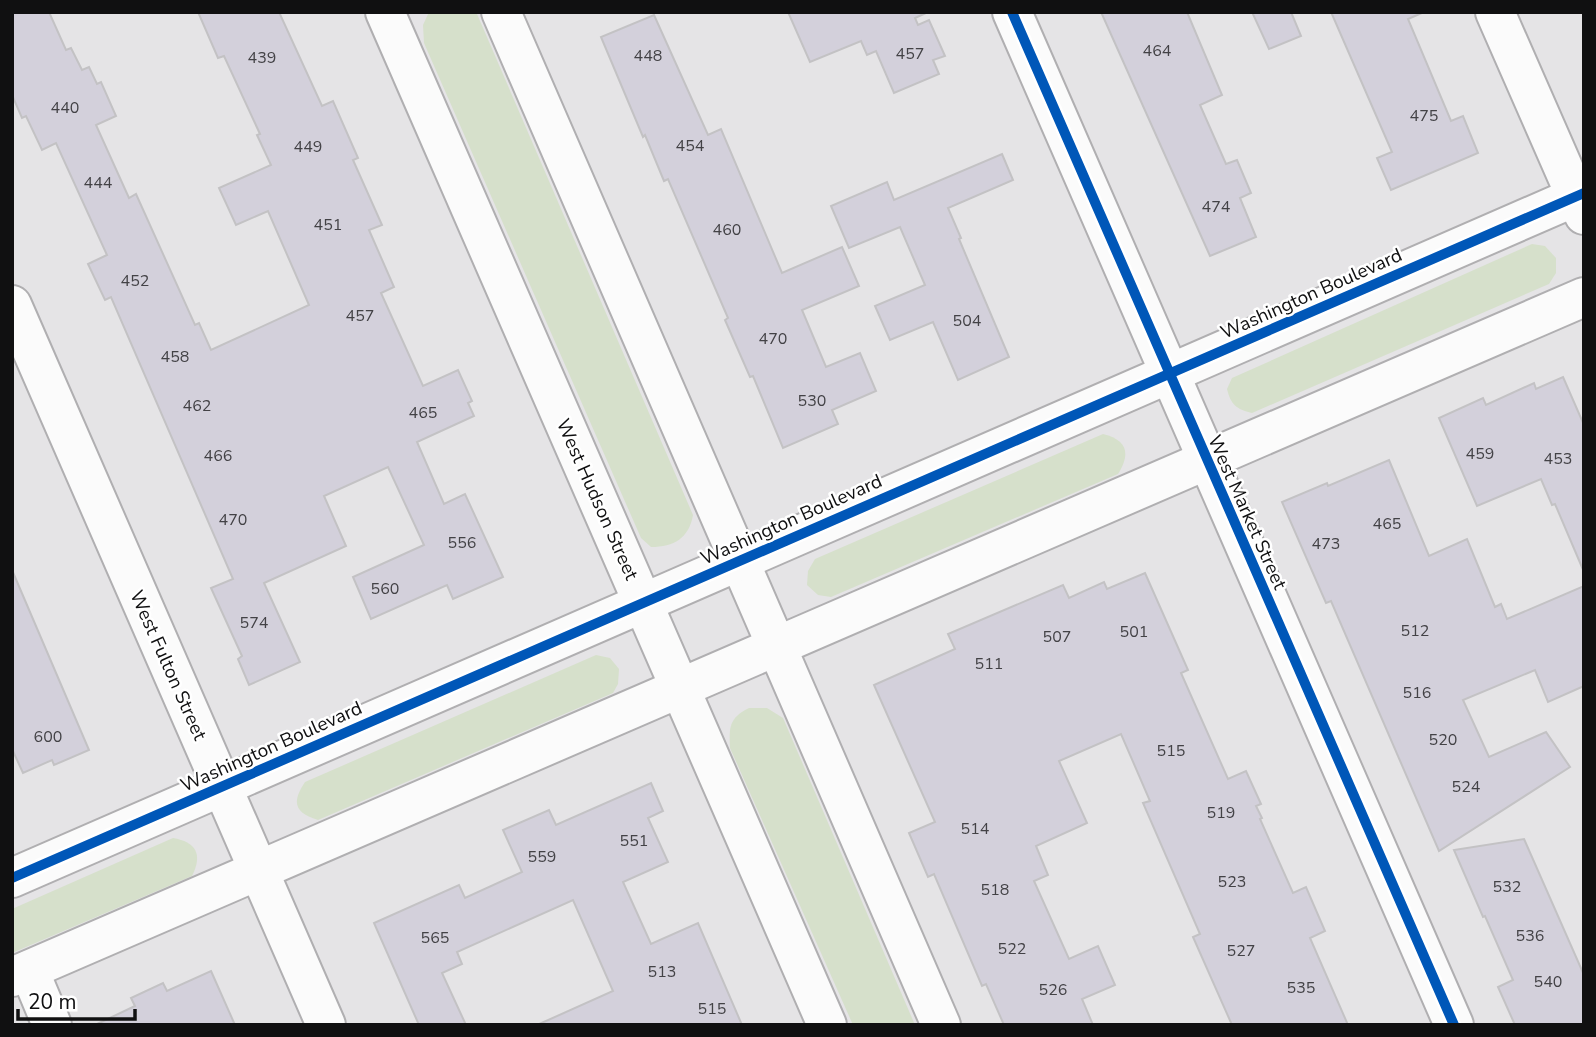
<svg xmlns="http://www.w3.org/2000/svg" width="1596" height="1037" font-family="'Nunito Sans',sans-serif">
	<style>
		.green { fill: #d6e0cb }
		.building { fill: #d3d0db; stroke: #c3c2c4; stroke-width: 2 }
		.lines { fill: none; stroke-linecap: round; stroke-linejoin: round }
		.minor-casing { stroke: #b0afb1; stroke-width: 42 }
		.minor { stroke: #fbfbfb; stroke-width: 38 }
		.cycleway-casing { stroke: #fff; stroke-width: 15 }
		.cycleway { stroke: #0057b8; stroke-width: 10 }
		.labels { text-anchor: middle; stroke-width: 5; stroke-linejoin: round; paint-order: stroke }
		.number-label { font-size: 16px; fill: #434246 }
		.street-label { font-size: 19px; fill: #101011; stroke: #fff }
	</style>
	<rect width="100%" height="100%" fill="#e5e4e6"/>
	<g class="green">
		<path d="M429 12 477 14 693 515C689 538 674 547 651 547L641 538 424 43 423 25Z"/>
		<path d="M1532 244 1545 246 1556 258V273L1549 284 1252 413C1236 409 1231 405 1227 389L1232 378Z"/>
		<path d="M1103 434C1127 440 1131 453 1118 474L831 597 818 595 807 585 808 571 815 559Z"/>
		<path d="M596 655 610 658 619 669 618 684 613 693 318 820C295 813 291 803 305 782Z"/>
		<path d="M749 708H767L783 718 915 1025H853L730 748C729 727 729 718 749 708Z"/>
		<path d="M173 838C196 842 203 854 192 876L12 953V909Z"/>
	</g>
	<g class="building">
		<path d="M12 12H49L66 50 71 48 82 70 89 67 97 84 101 82 116 116 96 125 129 198 136 194 195 325 199 323 211 350 309 305 268 211 236 225 219 188 271 165 257 135 260 134 224 56 218 58 198 12H279L322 106 333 101 358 158 353 160 382 225 369 230 394 287 381 293 423 386 458 370 472 401 468 403 474 416 417 442 444 504 465 494 503 577 453 599 447 585 371 619 353 577 424 545 388 467 324 496 346 546 264 583 300 662 249 685 238 659 242 656 211 588 233 579 111 297 105 300 88 264 107 255 56 143 42 150 26 116 22 118 12 95Z"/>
		<path d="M788 12H928L915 18 918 25 929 20 945 56 933 60 939 74 894 93 876 51 867 55 861 41 810 62Z"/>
		<path d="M1101 12H1187L1222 95 1200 105 1226 164 1237 160 1251 193 1240 198 1256 237 1210 256Z"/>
		<path d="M1252 12H1291L1301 36 1269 49Z"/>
		<path d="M1331 12H1424L1408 19 1451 121 1463 116 1478 153 1391 190 1377 158 1392 152Z"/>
		<path d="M654 15 708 135 721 129 782 273 842 247 859 286 802 310 826 367 860 353 876 391 832 410 838 424 783 448 753 376 750 377 725 320 728 318 668 179 664 181 645 135 643 137 601 37Z"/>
		<path d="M1002 154 1013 180 948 208 961 238 959 239 1009 357 958 380 933 322 890 340 875 306 925 285 900 227 849 248 831 206 887 182 894 200Z"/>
		<path d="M1563 377 1584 425V572L1555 504 1552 505 1541 479 1477 506 1439 418 1483 398 1486 405 1534 383 1536 389Z"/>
		<path d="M1389 460 1429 556 1467 539 1495 607 1501 604 1507 619 1584 586V686L1548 702 1535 670 1463 700 1489 757 1546 732 1570 767 1439 851 1331 601 1326 603 1282 502 1327 483 1328 486Z"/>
		<path d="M12 570 89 750 54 765 52 760 23 773 12 749Z"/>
		<path d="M1145 573 1188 670 1181 673 1228 779 1246 771 1261 804 1256 806 1262 818 1260 819 1293 893 1306 887 1325 931 1310 938 1348 1025H1232L1193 937 1200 934 1143 803 1150 801 1121 734 1059 761 1087 823 1036 846 1048 875 1034 881 1069 959 1098 946 1115 985 1082 999 1093 1025H1004L986 984 982 986 934 874 928 877 909 833 935 822 874 685 955 649 948 634 1063 585 1069 598 1104 582 1107 589Z"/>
		<path d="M651 783 663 811 648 818 668 862 623 882 651 944 698 923 742 1025H537L613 991 573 900 457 952 462 964 442 973 466 1025H419L374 923 459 885 465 898 522 872 503 830 549 810 556 825Z"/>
		<path d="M1524 839 1584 975V1025H1515L1498 987 1513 980 1485 916 1483 917 1454 850Z"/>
		<path d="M211 971 235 1025H95L135 1006 131 998 163 983 167 991Z"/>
	</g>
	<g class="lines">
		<defs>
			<g id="minor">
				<path d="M385 12 827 1025"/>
				<path d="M501 12 941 1025"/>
				<path d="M1012 12 1454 1025"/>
				<path d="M1495 12 1584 215"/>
				<path d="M12 305 326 1025"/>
				<path d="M12 878 1584 193"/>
				<path d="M29 970 52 1025"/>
				<path d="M12 977 1584 297"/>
			</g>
		</defs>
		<use href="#minor" class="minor-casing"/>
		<use href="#minor" class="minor"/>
		<defs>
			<g id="cycleway">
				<path d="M1012 12 1454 1025"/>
				<path d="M12 878 1584 193"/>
			</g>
		</defs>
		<use href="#cycleway" class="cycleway-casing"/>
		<use href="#cycleway" class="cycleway"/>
	</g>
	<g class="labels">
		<g class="number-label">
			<text x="1157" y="56">464</text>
			<text x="910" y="59">457</text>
			<text x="648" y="61">448</text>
			<text x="262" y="63">439</text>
			<text x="65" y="113">440</text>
			<text x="1424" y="121">475</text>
			<text x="690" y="151">454</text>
			<text x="308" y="152">449</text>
			<text x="98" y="188">444</text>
			<text x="1216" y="212">474</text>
			<text x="328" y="230">451</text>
			<text x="727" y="235">460</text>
			<text x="135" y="286">452</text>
			<text x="360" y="321">457</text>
			<text x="967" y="326">504</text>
			<text x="773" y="344">470</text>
			<text x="175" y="362">458</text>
			<text x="812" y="406">530</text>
			<text x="197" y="411">462</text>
			<text x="423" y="418">465</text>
			<text x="1480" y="459">459</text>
			<text x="218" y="461">466</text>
			<text x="1558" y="464">453</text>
			<text x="233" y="525">470</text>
			<text x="1387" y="529">465</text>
			<text x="462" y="548">556</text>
			<text x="1326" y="549">473</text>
			<text x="385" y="594">560</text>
			<text x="254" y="628">574</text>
			<text x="1415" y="636">512</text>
			<text x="1134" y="637">501</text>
			<text x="1057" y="642">507</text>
			<text x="989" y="669">511</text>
			<text x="1417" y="698">516</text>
			<text x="48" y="742">600</text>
			<text x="1443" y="745">520</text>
			<text x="1171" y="756">515</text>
			<text x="1466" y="792">524</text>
			<text x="1221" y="818">519</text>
			<text x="975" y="834">514</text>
			<text x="634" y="846">551</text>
			<text x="542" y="862">559</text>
			<text x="1232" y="887">523</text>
			<text x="1507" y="892">532</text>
			<text x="995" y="895">518</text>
			<text x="1530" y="941">536</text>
			<text x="435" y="943">565</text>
			<text x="1012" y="954">522</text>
			<text x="1241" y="956">527</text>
			<text x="662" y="977">513</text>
			<text x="1548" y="987">540</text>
			<text x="1301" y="993">535</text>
			<text x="1053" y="995">526</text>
			<text x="712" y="1014">515</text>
		</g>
		<g class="street-label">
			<text transform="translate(1311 293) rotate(-24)" y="7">Washington Boulevard</text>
			<text transform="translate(598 499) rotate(66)" y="7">West Hudson Street</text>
			<text transform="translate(1248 512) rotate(66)" y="7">West Market Street</text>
			<text transform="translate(791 519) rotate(-24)" y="7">Washington Boulevard</text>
			<text transform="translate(169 665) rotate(66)" y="7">West Fulton Street</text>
			<text transform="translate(271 746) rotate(-24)" y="7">Washington Boulevard</text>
		</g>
	</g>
	<rect width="1596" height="1037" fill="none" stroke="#101011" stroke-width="28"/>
	<path d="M18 1009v10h117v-10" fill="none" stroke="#101011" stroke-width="3.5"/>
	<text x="28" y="1009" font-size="21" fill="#101011" stroke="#ffffff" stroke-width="5" paint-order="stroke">20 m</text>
</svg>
